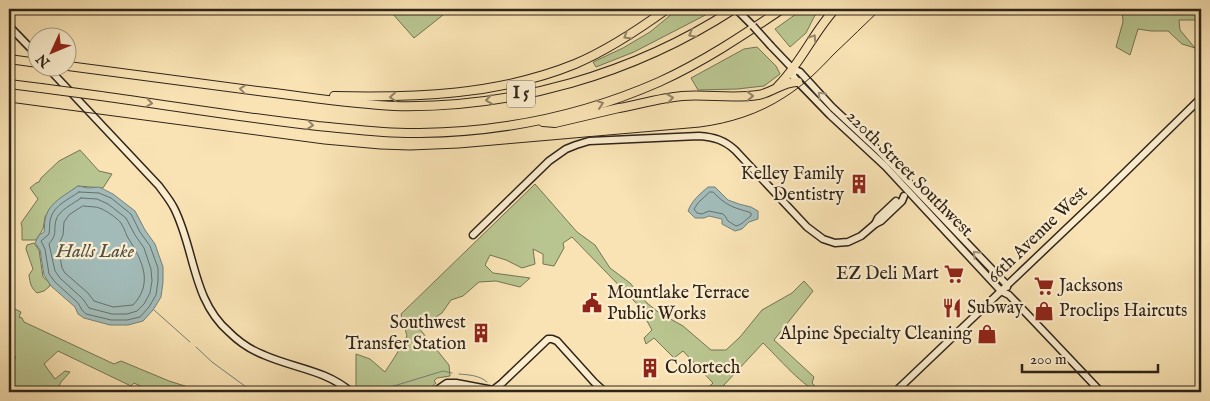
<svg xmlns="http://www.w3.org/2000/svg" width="1210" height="401" font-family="'IM FELL English',serif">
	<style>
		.green { fill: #b9c590; stroke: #747455 }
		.water { fill: #a2bbb8; stroke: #747f79 }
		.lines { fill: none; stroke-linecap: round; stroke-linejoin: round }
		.shore { stroke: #687069; stroke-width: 1 }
		.stream { stroke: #747f79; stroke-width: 1 }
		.secondary-casing { stroke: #2f241a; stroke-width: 9 }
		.highway-casing { stroke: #2f241a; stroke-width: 10 }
		.secondary { stroke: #fbedce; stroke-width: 6 }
		.highway { stroke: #f9e3b4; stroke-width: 8 }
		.tram { stroke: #2f241a; stroke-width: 1 }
		.secondary-bridge-casing { stroke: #2f241a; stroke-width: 9; stroke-linecap: butt }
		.highway-bridge-casing { stroke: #2f241a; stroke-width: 10; stroke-linecap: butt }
		.secondary-bridge { stroke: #fbedce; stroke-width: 6 }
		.highway-bridge { stroke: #f9e3b4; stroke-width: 8 }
		.oneway { stroke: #948467 }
		.oneway2 { stroke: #9f937d }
		.labels { text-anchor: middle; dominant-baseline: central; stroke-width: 4.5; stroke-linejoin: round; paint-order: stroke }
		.shield { fill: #fbedce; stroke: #6c6050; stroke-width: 1 }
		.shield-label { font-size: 16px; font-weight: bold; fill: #2f241a }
		.poi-label { font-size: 18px; fill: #2f241a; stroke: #fbedce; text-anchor: start }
		.street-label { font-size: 18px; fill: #2f241a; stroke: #fbedce }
		.water-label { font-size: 19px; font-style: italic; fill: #525149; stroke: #fbedce }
	</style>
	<rect width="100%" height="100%" fill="#f9e3b4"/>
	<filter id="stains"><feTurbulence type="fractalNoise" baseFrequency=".004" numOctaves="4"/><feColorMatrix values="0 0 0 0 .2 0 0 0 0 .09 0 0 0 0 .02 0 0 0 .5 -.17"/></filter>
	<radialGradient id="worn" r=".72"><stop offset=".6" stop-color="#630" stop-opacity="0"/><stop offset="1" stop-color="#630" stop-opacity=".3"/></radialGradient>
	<g class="green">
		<path d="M 396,9 L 446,9 L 448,11 L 414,38 L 392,13 Z"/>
		<path d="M 678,9 L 717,9 L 634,52 L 596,67 L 593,62 L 623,48 L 650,32 Z"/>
		<path d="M 803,9 L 820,9 L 814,17 L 806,33 L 790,47 L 775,29 Z"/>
		<path d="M 1122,9 L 1193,9 L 1201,13 L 1201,21 L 1200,20 L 1179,20 L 1180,30 L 1195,48 L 1182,44 L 1168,31 L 1151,31 L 1138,29 L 1130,55 L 1116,47 L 1123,22 Z"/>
		<path d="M 757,47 L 776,66 L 780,74 L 764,86 L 737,89 L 698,90 L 691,78 L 744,49 Z"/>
		<path d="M 80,150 L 99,171 L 112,174 L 103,188 L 78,186 L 58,200 L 50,208 L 45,217 L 43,229 L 36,240 L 22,240 L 22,227 L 21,223 L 38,199 L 30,188 L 36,183 L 39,182 L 41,178 L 59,161 Z"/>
		<path d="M 535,184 L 577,232 L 595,245 L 610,268 L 630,283 L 647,303 L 658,312 L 683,326 L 711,350 L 726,350 L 740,337 L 762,310 L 792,293 L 804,281 L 813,291 L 774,340 L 814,377 L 812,383 L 821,392 C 807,392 775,354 763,343 L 724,385 L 719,392 L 703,392 L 713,383 L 683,351 L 674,358 L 654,338 L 646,344 L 644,338 L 652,330 L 638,305 L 572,237 L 563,243 L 564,248 L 554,266 L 543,264 L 543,254 L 533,249 L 535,264 L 522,268 L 506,260 L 490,255 L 485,265 L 493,273 L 530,278 L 520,287 L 496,281 L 479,282 L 463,296 L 451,300 L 442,313 L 431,320 L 420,323 L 418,327 L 449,365 L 450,376 L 437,378 L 434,381 L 436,383 L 426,392 L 359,392 L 356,389 L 356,354 L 370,359 L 385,372 L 396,355 L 407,336 L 401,314 Z"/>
		<path d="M 34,243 L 39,250 L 43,277 L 49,282 L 50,286 L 44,291 L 37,293 C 31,288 30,283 29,275 L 33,269 L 26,249 L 27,245 Z"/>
		<path d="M 9,306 L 21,312 L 19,317 L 22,318 L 24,322 L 114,364 L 121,361 L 169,381 L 204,392 L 153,392 L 134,383 L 131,386 L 58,351 L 44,364 L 55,379 L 65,371 L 70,372 L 61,382 L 56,392 L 21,392 L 9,384 L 9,360 L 16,358 L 9,347 Z"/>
	</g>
	<g class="water">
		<path d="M 78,186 L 88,188 L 99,187 L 113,194 L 135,211 L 145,230 L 155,244 L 163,267 L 163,282 L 161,297 L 153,310 L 143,321 L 128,325 L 110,325 L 84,318 L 78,314 L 75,307 L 51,286 L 44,275 L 40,250 L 35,243 L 39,235 L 44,232 C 45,227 44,221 46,216 C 50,202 67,194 78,186 Z"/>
		<path d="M 708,187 L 715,187 L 728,200 L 739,204 L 751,207 L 758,211 L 758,219 L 749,222 L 742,229 L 735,231 L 722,224 L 722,219 L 709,216 L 704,218 L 695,218 L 688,211 C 692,200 700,194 708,187 Z"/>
	</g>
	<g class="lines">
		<g class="shore">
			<path d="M 79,192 L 99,193 L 111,198 L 131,214 L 140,232 L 150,246 L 158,268 L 158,281 L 156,295 L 149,307 L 140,317 L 127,320 L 111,320 L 86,314 L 82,310 L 78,303 L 55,282 L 49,274 L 45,249 L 41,241 L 49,234 C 50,228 49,222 51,217 C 55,205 69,199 79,192 Z"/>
			<path d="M 710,192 L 713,192 C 721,200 728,206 739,209 C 744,211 747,211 751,213 L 751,216 C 746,219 742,225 736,226 L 728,221 L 725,216 L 723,214 L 709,211 L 702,214 L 697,213 L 694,209 L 698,203 Z"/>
			<path d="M 81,198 L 97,199 L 108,204 L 126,218 L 135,235 L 144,248 L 151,269 L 152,281 L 150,293 L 144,304 L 137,311 L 127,314 L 112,314 L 89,308 L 83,299 L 60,278 L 55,271 L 49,244 C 58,233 53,232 56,220 C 59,210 73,204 81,198 Z"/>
			<path d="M 83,206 C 90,207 96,206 102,209 C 108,212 117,218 121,223 C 125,229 126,236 130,241 C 143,262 153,284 133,305 L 113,307 L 94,301 L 88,293 L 65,273 L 62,268 L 58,246 L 63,235 L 64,222 L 69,215 Z"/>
		</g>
		<g class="stream">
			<path d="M 154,310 L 190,342"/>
			<path d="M 196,347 L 212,362 L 253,392"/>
			<path d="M 459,374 C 469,375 479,375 487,382"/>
			<path d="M 374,392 L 443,371 L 452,373"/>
		</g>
		<defs>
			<g id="secondary">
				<path d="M 736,9 L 753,26"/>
				<path d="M 9,26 L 38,56"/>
				<path d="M 771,46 L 793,69 L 800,72 L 832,107 L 878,150 L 1007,285 L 1007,287"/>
				<path d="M 48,68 L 159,186 C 164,193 170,200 174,208 C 195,249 192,300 229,332 C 239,342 251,350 264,355 C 293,368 326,370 351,392"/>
				<path d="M 793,69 L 793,76 L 798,82 L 830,115 L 885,166 L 1001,291 L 1009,295 L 1101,392"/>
				<path d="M 875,224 L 878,218 L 896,201"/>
				<path d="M 473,235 L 549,161 L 566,149 L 576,145 L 589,141 L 699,136 C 714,137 724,140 735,150 L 807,227 L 823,239 L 835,243 L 848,242 L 861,236 L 875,224 L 881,221 L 902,201 L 904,196"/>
				<path d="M 434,392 L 447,383 L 456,383 L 493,390 L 502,383 L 548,339 L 552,339 L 557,341 L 594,382 L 605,392"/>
				<path d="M 895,392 L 1104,193 L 1201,98"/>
			</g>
			<g id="highway">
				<path d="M 9,59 L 38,63"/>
				<path d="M 68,66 C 134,75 200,83 266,92 C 308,97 351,104 394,106 C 513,109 634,74 734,9"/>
				<path d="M 9,84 L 41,88"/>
				<path d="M 778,86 C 801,63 813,33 835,9"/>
				<path d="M 101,96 C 174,106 246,118 318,126 C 352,129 386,134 420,133 C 502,132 584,115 659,82 C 703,62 742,36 782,9"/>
				<path d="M 334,96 C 415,98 499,95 575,64 C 608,50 638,30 667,9"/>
				<path d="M 543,122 L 555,123 C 576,118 597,113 619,108 C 640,104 661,98 682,96 C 707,94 733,99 758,95 C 772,93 784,81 798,82"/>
			</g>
		</defs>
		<use href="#secondary" class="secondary-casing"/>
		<use href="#highway" class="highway-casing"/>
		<use href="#secondary" class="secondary"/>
		<use href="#highway" class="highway"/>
		<path class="tram" d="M 9,102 L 324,144 L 380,149 L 410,150 L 459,148 L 700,127 C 730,123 759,114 785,97 C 804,85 819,70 834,54 C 850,39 865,24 881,9"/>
		<defs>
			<path id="secondary-bridge" d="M 753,26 L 771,46"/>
			<path id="highway-bridge" d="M 41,88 L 101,96"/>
		</defs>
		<use href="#secondary-bridge" class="secondary-bridge-casing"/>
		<use href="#highway-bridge" class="highway-bridge-casing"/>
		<use href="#secondary-bridge" class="secondary-bridge"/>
		<use href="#highway-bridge" class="highway-bridge"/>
	</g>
	<defs><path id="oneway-chevron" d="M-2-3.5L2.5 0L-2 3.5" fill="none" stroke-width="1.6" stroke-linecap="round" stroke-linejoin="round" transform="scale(1.25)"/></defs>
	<g class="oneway">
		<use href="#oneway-chevron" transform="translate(692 34) rotate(152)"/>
		<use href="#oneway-chevron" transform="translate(627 36) rotate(149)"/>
		<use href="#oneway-chevron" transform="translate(813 38) rotate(-57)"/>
		<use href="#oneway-chevron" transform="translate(243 89) rotate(-173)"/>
		<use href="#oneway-chevron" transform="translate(750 96) rotate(-2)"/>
		<use href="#oneway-chevron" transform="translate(393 97) rotate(177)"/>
		<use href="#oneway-chevron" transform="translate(670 98) rotate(-8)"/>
		<use href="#oneway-chevron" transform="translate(489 100) rotate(172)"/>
		<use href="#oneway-chevron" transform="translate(149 103) rotate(8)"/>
		<use href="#oneway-chevron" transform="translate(600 104) rotate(-18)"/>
		<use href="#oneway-chevron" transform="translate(310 125) rotate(6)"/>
	</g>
	<g class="oneway2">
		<use href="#oneway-chevron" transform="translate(821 95) rotate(-134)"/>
		<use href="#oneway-chevron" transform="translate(976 254) rotate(-134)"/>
	</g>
	<defs>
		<symbol id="building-bare" viewBox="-9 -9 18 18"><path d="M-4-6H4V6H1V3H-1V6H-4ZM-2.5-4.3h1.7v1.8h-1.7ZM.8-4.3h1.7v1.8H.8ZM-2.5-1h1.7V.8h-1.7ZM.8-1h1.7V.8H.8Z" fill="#8f2418" stroke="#fbedce" stroke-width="2.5" paint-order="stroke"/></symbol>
		<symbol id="supermarket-bare" viewBox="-9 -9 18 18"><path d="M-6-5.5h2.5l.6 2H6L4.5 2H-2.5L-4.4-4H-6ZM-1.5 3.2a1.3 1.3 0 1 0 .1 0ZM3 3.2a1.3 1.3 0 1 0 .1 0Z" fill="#8f2418" stroke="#fbedce" stroke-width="2.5" paint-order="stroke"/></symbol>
		<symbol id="civic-bare" viewBox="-9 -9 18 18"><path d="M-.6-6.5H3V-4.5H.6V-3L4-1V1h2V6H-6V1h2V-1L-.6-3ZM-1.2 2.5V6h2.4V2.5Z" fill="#8f2418" stroke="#fbedce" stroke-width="2.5" paint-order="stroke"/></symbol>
		<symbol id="restaurant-bare" viewBox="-9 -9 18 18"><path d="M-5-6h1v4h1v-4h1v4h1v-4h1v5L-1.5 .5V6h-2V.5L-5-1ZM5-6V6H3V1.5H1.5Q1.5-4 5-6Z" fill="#8f2418" stroke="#fbedce" stroke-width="2.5" paint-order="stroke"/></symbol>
		<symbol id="shop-bare" viewBox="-9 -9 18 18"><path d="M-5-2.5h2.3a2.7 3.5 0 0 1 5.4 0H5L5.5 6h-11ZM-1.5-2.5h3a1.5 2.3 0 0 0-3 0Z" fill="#8f2418" stroke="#fbedce" stroke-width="2.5" paint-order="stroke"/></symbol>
	</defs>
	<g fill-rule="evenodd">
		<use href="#building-bare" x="845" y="170" width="28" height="28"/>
		<use href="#supermarket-bare" x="940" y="260" width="28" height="28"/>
		<use href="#supermarket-bare" x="1030" y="272" width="28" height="28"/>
		<use href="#civic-bare" x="578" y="289" width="28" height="28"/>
		<use href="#restaurant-bare" x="938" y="294" width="28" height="28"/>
		<use href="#shop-bare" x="1030" y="297" width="28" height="28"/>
		<use href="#building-bare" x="467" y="319" width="28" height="28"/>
		<use href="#shop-bare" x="973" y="320" width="28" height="28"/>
		<use href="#building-bare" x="636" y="354" width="28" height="28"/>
	</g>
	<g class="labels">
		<rect class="shield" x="507" y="80.5" width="28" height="27" rx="4"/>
		<g class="shield-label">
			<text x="521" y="94">I 5</text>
		</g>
		<g class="poi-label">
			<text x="844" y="174" text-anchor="end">Kelley Family<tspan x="844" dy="21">Dentistry</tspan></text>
			<text x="939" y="274" text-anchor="end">EZ Deli Mart</text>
			<text x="1059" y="286">Jacksons</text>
			<text x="607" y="293">Mountlake Terrace<tspan x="607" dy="21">Public Works</tspan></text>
			<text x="967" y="308">Subway</text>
			<text x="1059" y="311">Proclips Haircuts</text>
			<text x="466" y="323" text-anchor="end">Southwest<tspan x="466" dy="21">Transfer Station</tspan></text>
			<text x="972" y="334" text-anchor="end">Alpine Specialty Cleaning</text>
			<text x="665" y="368">Colortech</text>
		</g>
		<g class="street-label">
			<text transform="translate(909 174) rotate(45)">220th Street Southwest</text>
			<text transform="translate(1038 235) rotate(-44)">66th Avenue West</text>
		</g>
		<g class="water-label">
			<text x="95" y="252">Halls Lake</text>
		</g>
	</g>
	<rect width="1210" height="401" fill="none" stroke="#f9e3b4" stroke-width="30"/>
	<rect x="10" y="10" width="1190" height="381" fill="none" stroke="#2f241a" stroke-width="2.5"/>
	<rect x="15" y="15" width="1180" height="371" fill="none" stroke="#2f241a"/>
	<g transform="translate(52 52) rotate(226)"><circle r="24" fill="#fbedce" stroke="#a99d86"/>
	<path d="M0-4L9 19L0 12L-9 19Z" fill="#8f2418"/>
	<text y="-8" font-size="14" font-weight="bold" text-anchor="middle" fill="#2f241a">N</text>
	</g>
	<path d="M1022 364v8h136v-8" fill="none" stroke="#2f241a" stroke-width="2.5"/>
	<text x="1030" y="364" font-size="15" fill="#2f241a" stroke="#fbedce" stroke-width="4" paint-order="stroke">200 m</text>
	<rect width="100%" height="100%" filter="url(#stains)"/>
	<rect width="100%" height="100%" fill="url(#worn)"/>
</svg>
